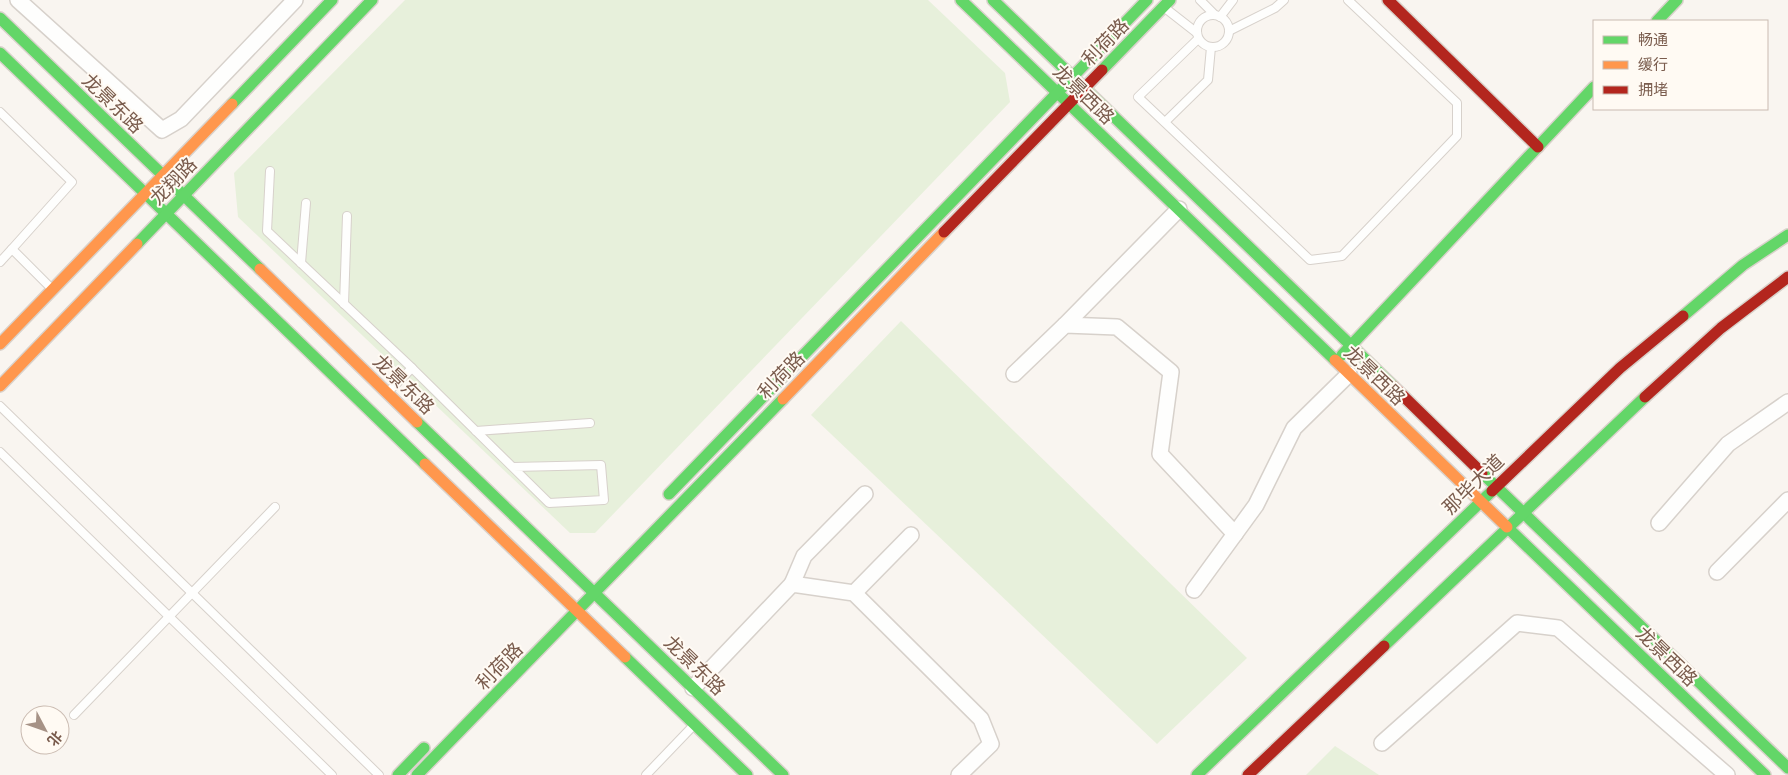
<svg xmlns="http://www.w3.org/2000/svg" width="1788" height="775" font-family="Mulish,'Noto Sans SC',sans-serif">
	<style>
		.green { fill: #e7f0db }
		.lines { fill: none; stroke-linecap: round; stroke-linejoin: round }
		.lane-casing { stroke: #d7d1cb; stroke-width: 10 }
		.street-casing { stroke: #d7d1cb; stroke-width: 18 }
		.fast-casing { stroke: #d9d2cb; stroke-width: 14 }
		.slow-casing { stroke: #d9d2cb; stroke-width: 14 }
		.jam-casing { stroke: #d9d2cb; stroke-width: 14 }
		.lane { stroke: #fefefd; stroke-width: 8 }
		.street { stroke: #fefefd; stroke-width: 15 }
		.fast { stroke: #63d668; stroke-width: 11 }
		.slow { stroke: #ff974d; stroke-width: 11 }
		.jam { stroke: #b3261e; stroke-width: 11 }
		.labels { text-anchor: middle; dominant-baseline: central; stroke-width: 4; stroke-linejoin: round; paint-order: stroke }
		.street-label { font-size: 19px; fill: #7a5c4d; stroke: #fffaf3 }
	</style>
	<rect width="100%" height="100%" fill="#f9f5f0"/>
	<g class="green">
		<path d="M 405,0 L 928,0 L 1005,73 L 1010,102 L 595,533 L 570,533 L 238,217 L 234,173 Z"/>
		<path d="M 901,321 L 1247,658 L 1157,744 L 811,415 Z"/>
		<path d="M 1335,746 L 1379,775 L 1306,775 Z"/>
	</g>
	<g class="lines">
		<defs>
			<g id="lane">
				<path d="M 1200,0 L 1215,15"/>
				<path d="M 1165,8 L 1197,33"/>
				<circle cx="1213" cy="31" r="16"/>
				<path d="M 1220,17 L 1233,0"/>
				<path d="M 1229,31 L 1275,8 L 1284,0"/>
				<path d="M 1198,39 L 1138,97 L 1310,260 L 1342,256 L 1457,136 L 1457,103 L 1348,0"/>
				<path d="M 0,112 L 72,182 L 12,249 L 51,288"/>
				<path d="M 1165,122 L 1208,80 L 1211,47"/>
				<path d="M 270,171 L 267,231 L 412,368"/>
				<path d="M 0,262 L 12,249"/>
				<path d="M 301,263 L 306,203"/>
				<path d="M 344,304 L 347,216"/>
				<path d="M 389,391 L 412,368 C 458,413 503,458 549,503 L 604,500 L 601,465 L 513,467"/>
				<path d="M 0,406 L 379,775"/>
				<path d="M 476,431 L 590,423"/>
				<path d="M 0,452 L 332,775"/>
				<path d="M 74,715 L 275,507"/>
				<path d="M 646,775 L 693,726"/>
			</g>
			<g id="street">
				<path d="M 18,0 L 162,130 L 181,119 L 295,0"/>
				<path d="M 1065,325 L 1179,209"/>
				<path d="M 1014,374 L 1065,325 L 1117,327 L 1171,372 L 1160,454 L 1235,534"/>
				<path d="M 1659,523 L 1728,444 L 1788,402"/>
				<path d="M 1717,572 L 1788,500"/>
				<path d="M 792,584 L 804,556 L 865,494"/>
				<path d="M 1194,590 L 1256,505 L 1294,428 L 1349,374"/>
				<path d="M 854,593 L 911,535"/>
				<path d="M 693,688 L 792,584 L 854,593 L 981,719 L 991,744 L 959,775"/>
				<path d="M 1382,743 L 1517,623 L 1558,628 L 1727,775"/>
			</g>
			<g id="fast">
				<path d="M 961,0 L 1335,360"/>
				<path d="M 993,0 L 1393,386"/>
				<path d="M 0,18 L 260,269"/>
				<path d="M 1657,21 L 1677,0"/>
				<path d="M 0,53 L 425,464"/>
				<path d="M 1102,70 L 1170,0"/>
				<path d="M 232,104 L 332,0"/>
				<path d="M 137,244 L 372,0"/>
				<path d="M 1683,316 L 1743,265 L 1788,235"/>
				<path d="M 1342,355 L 1594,87"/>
				<path d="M 417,422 L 783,775"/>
				<path d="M 1482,473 L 1788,768"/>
				<path d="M 669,494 L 1147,0"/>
				<path d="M 1507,527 L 1765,775"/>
				<path d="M 1384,646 L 1645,397"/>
				<path d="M 625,657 L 747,775"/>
				<path d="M 398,775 L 424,748"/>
				<path d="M 417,775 L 783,399"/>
				<path d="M 1197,775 L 1492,491"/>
			</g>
			<g id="slow">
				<path d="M 260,269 L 417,422"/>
				<path d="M 0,344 L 232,104"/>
				<path d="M 1335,360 L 1507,527"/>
				<path d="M 0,386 L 137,244"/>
				<path d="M 783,399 L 944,232"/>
				<path d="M 425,464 L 625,657"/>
			</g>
			<g id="jam">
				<path d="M 1388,0 L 1538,147"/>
				<path d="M 944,232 L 1102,70"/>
				<path d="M 1393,386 L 1482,473"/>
				<path d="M 1645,397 L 1721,328 L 1788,277"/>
				<path d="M 1492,491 L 1620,368 L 1683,316"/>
				<path d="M 1248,775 L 1384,646"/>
			</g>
		</defs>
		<use href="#lane" class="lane-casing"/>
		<use href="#street" class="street-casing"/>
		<use href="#fast" class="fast-casing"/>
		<use href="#slow" class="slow-casing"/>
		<use href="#jam" class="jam-casing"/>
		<use href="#lane" class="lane"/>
		<use href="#street" class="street"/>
		<use href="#fast" class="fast"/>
		<use href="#slow" class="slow"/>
		<use href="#jam" class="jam"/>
	</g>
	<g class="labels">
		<g class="street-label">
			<text transform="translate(1105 42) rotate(-46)">利荷路</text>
			<text transform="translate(1084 94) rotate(44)">龙景西路</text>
			<text transform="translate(113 103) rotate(44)">龙景东路</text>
			<text transform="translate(173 181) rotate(-46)">龙翔路</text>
			<text transform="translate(781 375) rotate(-46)">利荷路</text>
			<text transform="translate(1375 375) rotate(44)">龙景西路</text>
			<text transform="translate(404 384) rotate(44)">龙景东路</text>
			<text transform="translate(1473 484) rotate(-44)">那毕大道</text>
			<text transform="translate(1667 656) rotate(44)">龙景西路</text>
			<text transform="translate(695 665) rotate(44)">龙景东路</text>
			<text transform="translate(499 666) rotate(-46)">利荷路</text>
		</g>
	</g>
	<rect x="1593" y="20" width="175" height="90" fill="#fffaf3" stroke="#cabbb1"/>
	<rect x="1603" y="36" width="25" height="8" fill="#63d668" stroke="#cabbb1"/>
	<text x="1638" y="45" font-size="15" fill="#7a5c4d">畅通</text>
	<rect x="1603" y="61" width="25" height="8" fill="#ff974d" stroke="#cabbb1"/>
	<text x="1638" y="70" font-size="15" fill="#7a5c4d">缓行</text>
	<rect x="1603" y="86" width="25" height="8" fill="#b3261e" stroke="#cabbb1"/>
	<text x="1638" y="95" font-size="15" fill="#7a5c4d">拥堵</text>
	<g transform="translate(45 730) rotate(131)"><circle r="24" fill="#fffaf3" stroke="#cabbb1"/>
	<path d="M0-4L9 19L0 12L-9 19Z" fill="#a69286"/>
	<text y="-8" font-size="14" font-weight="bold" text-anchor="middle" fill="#7a5c4d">北</text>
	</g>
</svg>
